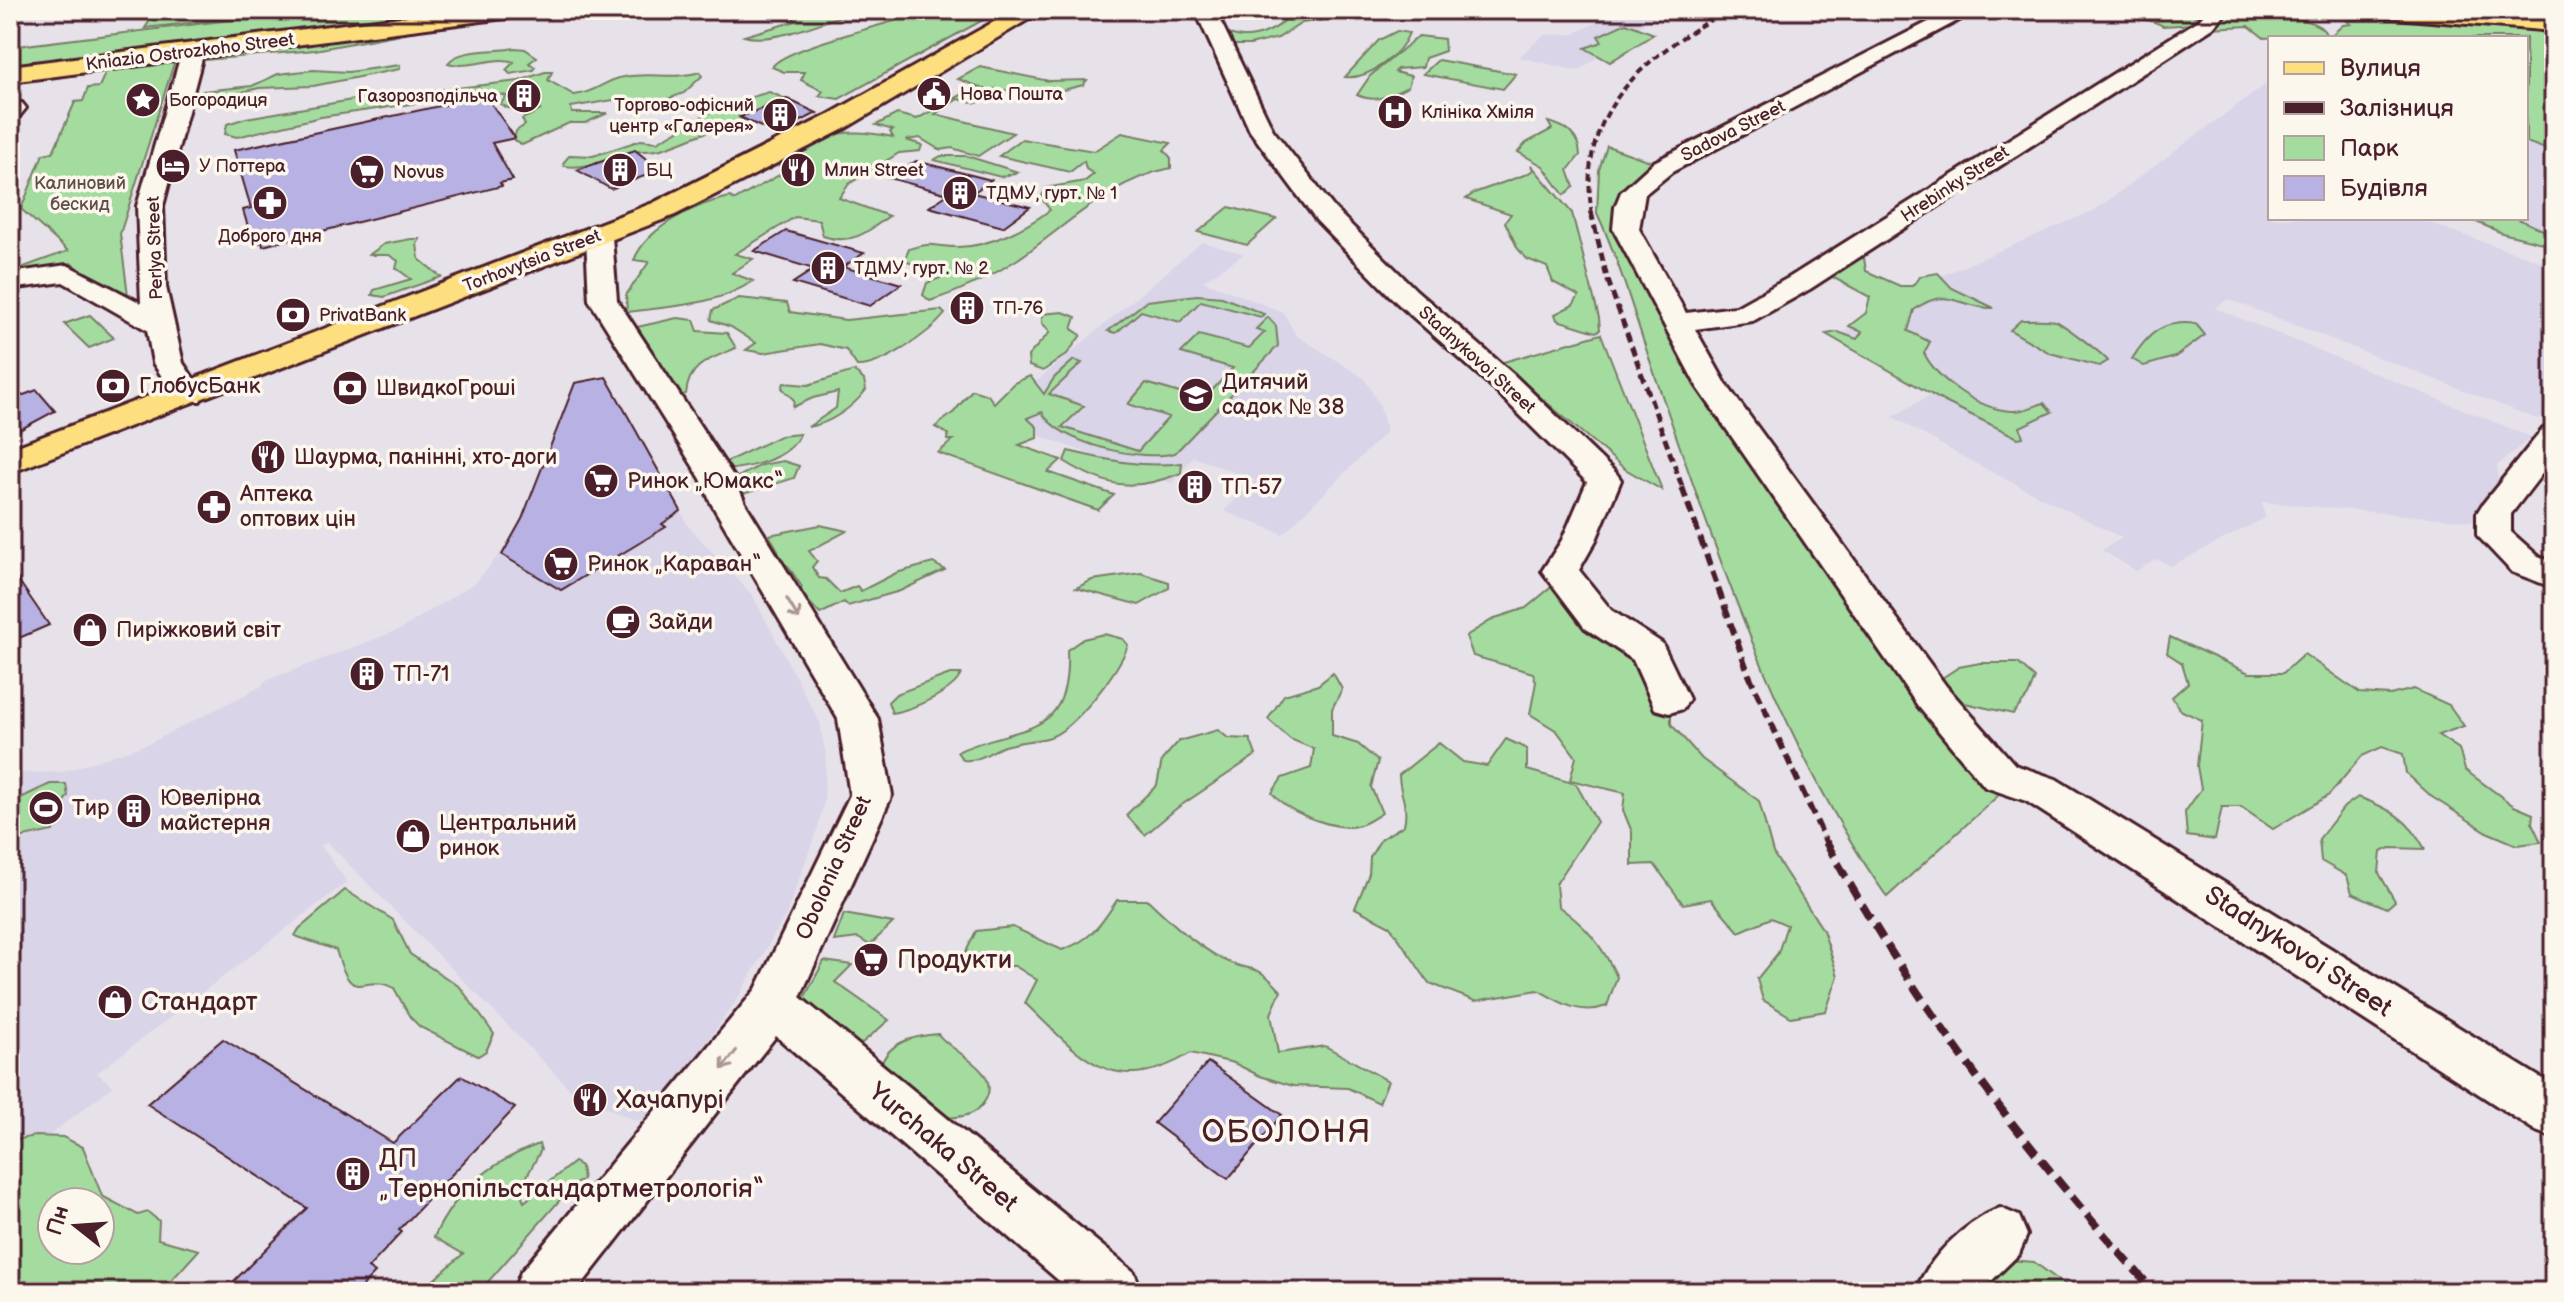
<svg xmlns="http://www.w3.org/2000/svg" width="2564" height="1302" font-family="'Balsamiq Sans',sans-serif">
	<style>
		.built { fill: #d9d4e7 }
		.green { fill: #a4dca0; stroke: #777e66; stroke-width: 2; fill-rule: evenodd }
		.building { fill: #b7b2e3; stroke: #4a1f2b; stroke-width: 2 }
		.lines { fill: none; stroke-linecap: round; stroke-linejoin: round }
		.minor-casing { stroke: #4a1f2b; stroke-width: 6 }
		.major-casing { stroke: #4a1f2b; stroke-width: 6 }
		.minor { fill: #fbf7ec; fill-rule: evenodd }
		.major { fill: #fddf80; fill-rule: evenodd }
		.rail-far3 { stroke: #4a1f2b; stroke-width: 4; stroke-dasharray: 7 4; stroke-linecap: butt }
		.rail-far2 { stroke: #4a1f2b; stroke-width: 5; stroke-dasharray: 9 5; stroke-linecap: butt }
		.rail-far1 { stroke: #4a1f2b; stroke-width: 6; stroke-dasharray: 12 6; stroke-linecap: butt }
		.rail { stroke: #4a1f2b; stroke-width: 8; stroke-dasharray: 16 8; stroke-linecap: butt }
		.oneway { stroke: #ab9695 }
		.labels { text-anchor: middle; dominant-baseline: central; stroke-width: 7; stroke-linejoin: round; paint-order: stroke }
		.far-street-label { font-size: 18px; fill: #4a1f2b; stroke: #fbf7ec }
		.far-poi-label { font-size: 18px; fill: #4a1f2b; stroke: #fbf7ec; text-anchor: start }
		.far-park-label { font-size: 18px; fill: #604e48; stroke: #fbf7ec }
		.poi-label { font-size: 22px; fill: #4a1f2b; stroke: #fbf7ec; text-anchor: start }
		.street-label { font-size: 22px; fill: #4a1f2b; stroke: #fbf7ec }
		.near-street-label { font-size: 26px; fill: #4a1f2b; stroke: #fbf7ec }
		.near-poi-label { font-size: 26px; fill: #4a1f2b; stroke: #fbf7ec; text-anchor: start }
		.near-quarter-label { font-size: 32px; letter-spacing: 2px; fill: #4a1f2b; stroke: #fbf7ec }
	</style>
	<rect width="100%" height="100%" fill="#e7e2e9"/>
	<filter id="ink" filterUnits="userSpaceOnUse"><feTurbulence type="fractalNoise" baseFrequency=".0125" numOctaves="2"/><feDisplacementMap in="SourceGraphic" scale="16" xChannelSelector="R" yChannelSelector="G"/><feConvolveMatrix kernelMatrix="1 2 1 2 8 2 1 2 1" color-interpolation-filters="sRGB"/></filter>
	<g filter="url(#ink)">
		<g class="built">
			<path d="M 1620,10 L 1663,10 L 1578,71 L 1519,57 L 1544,35 L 1574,34 Z"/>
			<path d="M 2270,81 L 2270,218 L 2414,218 L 2554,266 L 2554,412 L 2537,419 L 2228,299 L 2215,308 L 2531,437 L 2497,466 L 2498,483 L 2472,521 L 2262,502 L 2265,518 L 2171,566 L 2157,559 L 2136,571 L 2102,550 L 2122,538 L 1972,462 L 1893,417 L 1938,390 L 1834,338 L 1934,279 L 2095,210 Z"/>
			<path d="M 2526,141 L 2554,148 L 2554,241 L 2486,218 L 2526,218 Z"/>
			<path d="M 1202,242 L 1244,254 L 1203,281 L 1283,312 L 1296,335 L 1364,378 L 1379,404 L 1387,431 L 1283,534 L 1224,511 L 1255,480 L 1193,457 L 1172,483 L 992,419 Z"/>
			<path d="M 681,511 L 688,526 L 753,596 L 820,723 L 826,757 L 824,802 L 817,830 L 786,915 L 736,1001 L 655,1115 L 637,1121 L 574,1093 L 327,842 L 321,846 L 347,882 L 97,1073 L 113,1086 L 10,1166 L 10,773 L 63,772 L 150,743 L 262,686 L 265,681 L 401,629 L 476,582 L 515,536 L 575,535 L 616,557 L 665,528 L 662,524 Z"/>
		</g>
		<g class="green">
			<path d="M 229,10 L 225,19 L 145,28 L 151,19 Z"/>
			<path d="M 312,10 L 411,10 L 413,14 L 397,19 L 10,65 L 10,47 Z"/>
			<path d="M 809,10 L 814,14 L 825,10 L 858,10 C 829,19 773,45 744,36 L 796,21 L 789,13 Z"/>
			<path d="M 930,10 L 971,10 L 983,20 L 839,99 L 819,96 L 823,91 L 801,80 L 805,72 L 784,72 L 772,67 C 784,47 902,21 930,10 Z"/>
			<path d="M 1322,10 L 1333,10 L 1322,20 L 1302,23 L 1278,38 L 1250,45 L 1225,45 L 1231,40 L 1224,35 C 1233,33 1234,37 1243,37 C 1256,38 1276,30 1285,20 L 1301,20 Z"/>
			<path d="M 2119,10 L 2190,10 L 2200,14 L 2191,20 L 2194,24 L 2163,26 C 2150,17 2132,22 2119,10 Z"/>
			<path d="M 2243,10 L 2302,10 L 2554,31 L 2554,152 L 2526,142 L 2526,38 L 2328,38 L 2343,25 L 2351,24 L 2347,21 L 2381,21 Z"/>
			<path d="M 2208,15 C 2232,15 2317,11 2326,34 L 2264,38 L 2249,26 L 2210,28 Z"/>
			<path d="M 1626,23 L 1654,34 L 1610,62 L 1585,48 L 1602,42 L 1598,36 Z"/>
			<path d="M 1397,31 L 1409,33 C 1401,55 1368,80 1345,77 L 1379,40 Z"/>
			<path d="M 400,34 L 315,50 L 205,60 L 218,54 L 312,45 L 314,41 Z"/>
			<path d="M 1419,36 L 1444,39 L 1445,51 L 1425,58 L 1423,67 L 1397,69 L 1395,72 L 1411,76 L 1408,87 C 1390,95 1377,104 1357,95 L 1370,76 Z"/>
			<path d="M 515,48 L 525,49 L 537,57 L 529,63 L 535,67 L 534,70 L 510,74 L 506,70 L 514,62 C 493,55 470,70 448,63 C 459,48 497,52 515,48 Z"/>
			<path d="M 175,60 L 120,234 L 128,295 L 111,299 L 71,263 L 10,277 L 10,272 L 68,251 L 21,209 L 43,154 L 53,152 L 75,102 L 83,101 L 88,88 L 99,87 L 107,69 Z"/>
			<path d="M 1438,60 L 1516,74 L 1503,89 L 1423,74 Z"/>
			<path d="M 400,65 L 400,69 L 313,86 L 259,88 L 212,99 L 188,99 L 203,91 L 252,86 L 278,74 L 313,70 L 348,72 Z"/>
			<path d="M 980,67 L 1049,81 L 1087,80 L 1083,85 L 1047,94 L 992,89 L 996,91 L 977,103 L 958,99 L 935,114 L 1013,133 L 978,156 L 952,148 L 940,150 L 920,138 L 906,140 L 922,145 L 920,151 L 899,153 L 849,184 L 839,198 L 889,216 C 868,232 851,246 823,236 L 819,220 L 795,217 L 735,254 L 753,259 L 732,273 L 753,281 C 716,306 670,306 627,312 L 626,295 L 649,262 L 634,260 C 648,226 696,204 730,197 L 735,200 L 795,166 L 793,155 C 829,131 850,128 893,137 L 890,132 L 893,130 L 876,125 L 897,114 L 917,119 L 974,88 L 988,90 L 958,79 Z"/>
			<path d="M 545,72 L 552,72 L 548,80 L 574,95 C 598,92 604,80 624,77 C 650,72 675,80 700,72 L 702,76 L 684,93 L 652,105 L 632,106 L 613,100 L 571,107 L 572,113 L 608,113 L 585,123 L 569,123 L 522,145 L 514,140 L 516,131 L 525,125 L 522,119 L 541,110 L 508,108 L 500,104 L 507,96 L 478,89 L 438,100 L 321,117 L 237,137 L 225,134 L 227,124 L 246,118 L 358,99 L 519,81 Z"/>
			<path d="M 769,92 L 786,99 L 739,117 L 751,128 C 721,120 690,141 661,149 C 651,152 640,150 630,152 C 609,158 587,170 564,166 L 563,163 L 570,155 L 593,156 L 641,140 L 657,142 L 721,106 Z"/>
			<path d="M 1548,122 C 1566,126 1579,136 1580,155 L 1568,170 L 1574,187 L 1564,195 L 1543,166 L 1518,152 L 1526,143 L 1552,129 Z"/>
			<path d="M 1122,133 L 1171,143 L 1164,150 L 1171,158 L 1171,168 C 1110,180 1068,225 1018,259 C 991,277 961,291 930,301 L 923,295 L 927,283 L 943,277 L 941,272 L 904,261 L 909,249 C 934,241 934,247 958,247 C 989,247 1026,228 1050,210 L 1041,198 L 1046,188 L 1085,181 L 1094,174 L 1086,169 L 1084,161 L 1070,172 L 999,156 L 1022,139 L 1094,151 Z"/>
			<path d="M 1607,146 L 1656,163 C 1634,177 1624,186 1618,211 L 1916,692 L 2000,794 L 1887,897 C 1779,743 1720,561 1658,384 C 1638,328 1622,267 1597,213 L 1599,170 Z"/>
			<path d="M 941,156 L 967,156 L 1018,172 L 1001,177 L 934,160 Z"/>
			<path d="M 1531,165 L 1572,213 L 1599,318 L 1600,330 L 1596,332 L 1557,320 L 1555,314 L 1573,305 L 1579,296 L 1553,282 L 1547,267 L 1527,259 L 1518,249 L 1505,222 L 1511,214 L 1466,199 L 1474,193 L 1527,174 L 1533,170 Z"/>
			<path d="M 1229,207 L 1276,219 L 1247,245 L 1198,232 Z"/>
			<path d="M 2467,218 L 2516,218 L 2554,235 L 2554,246 L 2502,233 Z"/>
			<path d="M 411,239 L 420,239 L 417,244 L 419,259 L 441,277 L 384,297 L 372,295 L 374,290 L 411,279 L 396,268 L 398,261 L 389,255 L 369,255 L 384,244 Z"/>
			<path d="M 1864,258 L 1866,271 L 1900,286 L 1912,286 L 1921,276 L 1938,273 L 1952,288 L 1994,308 C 1960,309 1948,284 1914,310 L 1908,331 L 1930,342 L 1924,353 C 1937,380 1980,410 2012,411 C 2022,412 2034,406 2044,403 L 2052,412 L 2020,427 L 2023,437 L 2018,438 L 1945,402 L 1826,334 L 1838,332 L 1857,339 L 1862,332 L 1849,326 L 1866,313 L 1870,297 L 1834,278 C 1840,264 1849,260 1864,258 Z"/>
			<path d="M 1197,295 L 1222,297 L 1264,314 L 1261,317 L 1201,301 L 1180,322 L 1141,311 L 1116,333 L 1108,331 L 1147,301 Z"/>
			<path d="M 739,298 L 787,303 L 790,312 L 846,320 L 941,310 L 945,314 C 929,334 881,367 857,366 L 846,350 L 820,344 L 763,353 L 746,350 L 756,343 L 731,327 L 711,320 L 713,310 Z"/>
			<path d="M 1063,312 L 1076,317 L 1072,329 L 1081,335 L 1067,354 L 1043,371 L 1029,366 L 1028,356 L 1050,332 L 1042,323 L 1042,314 Z"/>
			<path d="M 90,315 L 114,338 L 89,348 L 64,324 Z"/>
			<path d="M 1268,317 L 1276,326 L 1278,346 L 1175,453 C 1143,462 1058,444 1042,412 L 1027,418 L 1037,427 L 1037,438 L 1019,445 L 1061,460 L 1048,472 L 1114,495 L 1098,510 L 938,453 L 953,440 L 947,440 L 948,434 L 935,427 L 954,412 L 972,390 L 988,395 L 994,403 L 1014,383 L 1030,376 L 1044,394 L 1054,378 L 1074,360 L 1082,363 L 1049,394 L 1084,406 L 1062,427 L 1138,451 L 1169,417 L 1128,404 L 1146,383 L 1203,400 L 1233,368 L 1181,353 L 1199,335 L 1249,348 L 1265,332 L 1256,329 Z"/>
			<path d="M 677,318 L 694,320 L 698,331 L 727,333 L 736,348 C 711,359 689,363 686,394 L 667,399 L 633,328 Z"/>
			<path d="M 2021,320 C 2031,320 2045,319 2055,321 C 2062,323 2103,354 2108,361 L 2099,366 L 2050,353 L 2010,330 Z"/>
			<path d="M 2196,324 L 2205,335 L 2175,357 L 2144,366 L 2132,359 C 2148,333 2164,319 2196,324 Z"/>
			<path d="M 1601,334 L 1662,490 L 1625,469 L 1500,363 Z"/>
			<path d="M 854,371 L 864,380 L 866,390 C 853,407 830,424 808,427 L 836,408 L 838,392 L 813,398 L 793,407 L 794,400 L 782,388 L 784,383 L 808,385 Z"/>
			<path d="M 800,434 C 789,460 746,469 721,470 L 726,462 L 780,436 Z"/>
			<path d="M 1068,451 C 1107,460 1142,468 1182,463 L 1181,473 C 1134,492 1107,488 1064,461 Z"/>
			<path d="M 783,461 L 799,466 L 794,478 L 743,494 L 729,491 L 734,479 L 761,465 Z"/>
			<path d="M 820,525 L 847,531 L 809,551 L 817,561 L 812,567 L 819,578 L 826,579 L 840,593 L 857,586 L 861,591 L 896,573 L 933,563 L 945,570 L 900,591 L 848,606 L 844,602 L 820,614 L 800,592 L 802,587 L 788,566 L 777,559 L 778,550 L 769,535 Z"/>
			<path d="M 1141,573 L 1169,582 L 1169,588 L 1139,605 L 1076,588 L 1092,580 Z"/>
			<path d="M 1556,583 L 1671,696 L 1671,724 L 1702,759 L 1759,801 L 1773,853 L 1823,930 L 1838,976 L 1826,1011 L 1791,1017 L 1763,1000 L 1757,979 L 1778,953 L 1787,925 L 1771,918 L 1739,932 L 1711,899 L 1683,904 L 1654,864 L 1632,865 L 1632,832 L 1623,810 L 1625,793 L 1570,780 L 1576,757 L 1557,731 L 1530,714 L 1536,682 L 1533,673 L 1473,656 L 1466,636 L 1495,618 L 1526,608 Z"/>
			<path d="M 1104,634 L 1123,639 L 1128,645 C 1120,670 1073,732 1047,738 C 1033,741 1018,742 1004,746 C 989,752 979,762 963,760 L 957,752 C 1020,722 1071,743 1067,650 L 1083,639 Z"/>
			<path d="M 2170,637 L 2249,673 L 2283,673 L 2304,654 L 2360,693 L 2390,695 L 2414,689 L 2449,705 L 2464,726 L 2438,735 L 2459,749 L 2465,770 L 2514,806 L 2533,814 L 2532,823 L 2541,842 L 2517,845 L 2489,833 L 2432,797 L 2406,773 L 2403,754 L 2382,747 L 2362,756 L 2329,795 L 2273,829 L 2241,807 L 2222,807 L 2215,840 L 2187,836 L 2185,812 L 2201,789 L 2197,766 L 2202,720 L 2180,710 L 2172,697 L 2188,683 L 2182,663 L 2167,653 Z"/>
			<path d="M 1980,663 L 2018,663 L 2035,678 L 2028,696 L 2013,714 L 1956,701 L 1942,678 L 1959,667 Z"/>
			<path d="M 1333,673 L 1342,689 L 1332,709 L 1332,736 L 1358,744 L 1378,761 L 1371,787 L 1382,813 C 1371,820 1360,828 1347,827 C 1322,825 1286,811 1272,793 L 1282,778 L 1311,768 L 1314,749 L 1290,739 L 1268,719 L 1284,695 L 1318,685 Z"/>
			<path d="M 950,674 L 961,674 C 954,692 911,710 892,713 L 888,702 L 896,694 Z"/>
			<path d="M 1218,730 L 1228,738 L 1250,739 L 1256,755 L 1177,808 L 1145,835 L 1126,815 L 1157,785 L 1162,760 L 1179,741 Z"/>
			<path d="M 1506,739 L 1527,749 L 1527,770 L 1576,784 L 1597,822 L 1556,884 L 1558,906 C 1587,927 1602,945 1617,977 L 1607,1006 C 1580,1016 1561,1003 1538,990 L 1475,1001 L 1429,983 L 1390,926 L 1355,908 L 1369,874 L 1370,857 L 1381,839 L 1404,825 C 1409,805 1399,794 1399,775 L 1439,743 L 1463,762 L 1487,766 Z"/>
			<path d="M 50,784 L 66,784 L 68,796 L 58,810 L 53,831 L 14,839 L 10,834 L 10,803 Z"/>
			<path d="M 2358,797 C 2389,808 2409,819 2425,849 L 2391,848 L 2381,852 L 2379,873 L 2395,901 L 2387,908 L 2352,893 L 2347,876 L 2321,861 L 2319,839 L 2344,807 Z"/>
			<path d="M 345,890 L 393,920 L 410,954 L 460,987 L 494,1034 L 486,1051 L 478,1056 L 420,1027 L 410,1017 L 394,988 C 361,971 354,1010 336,950 L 295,936 L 299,929 Z"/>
			<path d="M 1117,900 L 1148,900 C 1171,922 1194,944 1222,959 C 1252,975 1252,958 1281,991 L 1271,1014 L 1278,1053 L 1325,1046 L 1388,1081 L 1379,1103 L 1348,1088 L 1293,1086 L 1260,1076 L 1234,1063 L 1191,1053 C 1113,1100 1081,1057 1025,1003 L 1037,980 L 1015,966 L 985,966 L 964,956 L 976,931 L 1013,927 L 1062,950 C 1091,940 1101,925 1117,900 Z"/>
			<path d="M 844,914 L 893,923 L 870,945 L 858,938 L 834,941 Z"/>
			<path d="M 824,961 L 852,965 L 835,982 L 889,1020 L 847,1056 L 797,1011 Z"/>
			<path d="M 938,1034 C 951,1053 1001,1069 986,1099 C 982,1106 976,1113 967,1115 C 957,1118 947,1117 936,1120 L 880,1071 C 884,1043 912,1036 938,1034 Z"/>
			<path d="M 35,1136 L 63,1137 L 83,1147 L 102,1196 L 138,1215 L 148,1212 L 159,1221 L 158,1239 L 199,1250 L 161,1292 L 10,1292 L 10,1141 ZM 100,1202 L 100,1250 L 52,1250 L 52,1202 Z"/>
			<path d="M 539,1144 L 541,1150 L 520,1189 L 524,1202 L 574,1162 L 581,1166 L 583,1180 L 573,1185 L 479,1292 L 420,1292 L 463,1254 L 434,1237 C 456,1190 491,1162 539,1144 Z"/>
			<path d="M 1994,1259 L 2034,1262 L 2074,1292 L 1968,1292 Z"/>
		</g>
		<g class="building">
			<path d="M 486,96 L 515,138 L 492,143 L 513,180 L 500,183 L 502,186 L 263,246 L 262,242 L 253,244 L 243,210 L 251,208 L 234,150 Z"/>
			<path d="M 787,99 L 817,113 L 776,134 L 740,117 Z"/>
			<path d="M 635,150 L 660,170 L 611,189 L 577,170 Z"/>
			<path d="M 916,161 L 991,180 L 973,193 L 1030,207 L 1003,227 L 929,207 L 948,194 L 889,178 Z"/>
			<path d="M 786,231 L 864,253 L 843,267 L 901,284 L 870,306 L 793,283 L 814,269 L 754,251 Z"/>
			<path d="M 606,377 L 681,511 L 662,524 L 666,527 L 561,590 L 502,555 L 522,519 L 575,383 Z"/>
			<path d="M 37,390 L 55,411 L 10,435 L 10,400 Z"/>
			<path d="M 10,568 L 49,625 L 10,642 Z"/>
			<path d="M 223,1039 L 393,1143 L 461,1076 L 515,1108 L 399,1230 L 402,1232 L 368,1268 L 375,1273 L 357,1292 L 223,1292 L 307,1208 L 147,1104 Z"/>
			<path d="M 1208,1062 L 1282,1115 L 1228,1179 L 1154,1123 Z"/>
		</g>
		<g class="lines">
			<defs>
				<g id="minor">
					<path d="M 1195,10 L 1215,10 L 1273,130 L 1334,208 L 1416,290 L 1513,374 L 1616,473 L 1621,480 L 1596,540 L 1579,570 L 1611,610 L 1662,643 L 1689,699 L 1683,709 L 1669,713 L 1655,709 L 1633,660 L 1585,628 L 1542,571 L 1562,540 L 1587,482 L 1491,386 L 1396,302 L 1316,220 L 1250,131 Z"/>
					<path d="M 1952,10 L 1978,10 L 1672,172 L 1645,194 L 1639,229 L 1686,313 L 1736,307 L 1790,277 L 2199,20 L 2207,10 L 2228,10 L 2213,28 L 1810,289 L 1753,321 L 1695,329 L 1726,384 L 1946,686 L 2015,765 L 2056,779 L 2554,1086 L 2554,1138 L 2536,1131 L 2026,801 L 1985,787 L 1918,706 L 1696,385 L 1613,229 L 1615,207 L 1621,192 L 1654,162 Z"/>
					<path d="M 193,45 L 204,51 L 163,206 L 166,287 L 183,363 L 204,394 L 200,401 L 178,401 L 153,363 L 147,330 L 63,282 L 10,289 L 10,273 L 67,265 L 141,303 L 137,206 L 182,51 Z"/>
					<path d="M 10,102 L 22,103 L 26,108 L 18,118 L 10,120 Z"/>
					<path d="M 599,229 L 608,231 L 612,237 L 617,300 L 735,479 L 745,503 L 878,719 L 892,795 L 800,997 L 1134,1272 L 1142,1292 L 1072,1292 L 776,1036 L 576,1292 L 513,1292 L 521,1272 L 756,989 L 850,795 L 838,719 L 711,503 L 701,479 L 589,300 L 586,237 L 590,231 Z"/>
					<path d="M 2554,426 L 2554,458 L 2511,514 L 2511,532 L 2538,556 L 2554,562 L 2554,588 L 2512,572 L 2477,535 L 2477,513 L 2482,505 L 2543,429 Z"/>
					<path d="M 2000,1208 L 2019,1216 L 2027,1235 L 2019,1254 L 1980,1292 L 1915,1292 C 1930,1256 1964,1223 2000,1208 Z"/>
				</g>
				<g id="major">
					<path d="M 456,10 L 524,10 L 512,17 L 10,82 L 10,66 Z"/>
					<path d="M 1015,10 L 1044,10 L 846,128 L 675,215 L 10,473 L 10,449 L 653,203 L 826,116 Z"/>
					<path d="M 2370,10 L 2470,10 L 2554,17 L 2554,31 L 2382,17 Z"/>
				</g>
			</defs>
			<use href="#minor" class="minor-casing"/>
			<use href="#major" class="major-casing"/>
			<use href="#minor" class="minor"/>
			<use href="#major" class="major"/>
			<path class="rail-far3" d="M 1592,214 C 1575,111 1646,55 1728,10"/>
			<path class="rail-far2" d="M 1591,212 L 1607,278 L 1683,489"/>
			<path class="rail-far1" d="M 1682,487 L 1749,675 L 1827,844"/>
			<path class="rail" d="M 1826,842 C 1917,1007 2028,1153 2155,1292"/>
		</g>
		<defs><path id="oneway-shaft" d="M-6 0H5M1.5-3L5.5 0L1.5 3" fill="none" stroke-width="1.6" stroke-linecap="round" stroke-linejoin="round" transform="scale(2)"/></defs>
		<g class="oneway">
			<use href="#oneway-shaft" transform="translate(793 609) rotate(59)"/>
			<use href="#oneway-shaft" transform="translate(729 1060) rotate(128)"/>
		</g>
	</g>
	<defs>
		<symbol id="civic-disc" viewBox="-11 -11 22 22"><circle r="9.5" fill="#4a1f2b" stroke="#fbf7ec"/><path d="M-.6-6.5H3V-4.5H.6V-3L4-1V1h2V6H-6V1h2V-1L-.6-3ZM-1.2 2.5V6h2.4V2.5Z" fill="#fff"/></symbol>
		<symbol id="building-disc" viewBox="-11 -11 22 22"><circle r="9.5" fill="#4a1f2b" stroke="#fbf7ec"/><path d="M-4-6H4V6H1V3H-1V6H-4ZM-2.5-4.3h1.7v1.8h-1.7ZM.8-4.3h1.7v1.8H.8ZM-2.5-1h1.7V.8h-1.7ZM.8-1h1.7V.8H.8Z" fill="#fff"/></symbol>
		<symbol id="sight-disc" viewBox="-11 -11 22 22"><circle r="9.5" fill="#4a1f2b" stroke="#fbf7ec"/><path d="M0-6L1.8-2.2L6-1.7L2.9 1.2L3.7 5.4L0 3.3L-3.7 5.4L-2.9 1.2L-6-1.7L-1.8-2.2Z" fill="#fff"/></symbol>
		<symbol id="hospital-disc" viewBox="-11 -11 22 22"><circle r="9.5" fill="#4a1f2b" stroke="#fbf7ec"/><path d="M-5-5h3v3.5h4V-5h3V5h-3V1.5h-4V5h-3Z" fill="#fff"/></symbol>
		<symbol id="hotel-disc" viewBox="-11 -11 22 22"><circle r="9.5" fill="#4a1f2b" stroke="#fbf7ec"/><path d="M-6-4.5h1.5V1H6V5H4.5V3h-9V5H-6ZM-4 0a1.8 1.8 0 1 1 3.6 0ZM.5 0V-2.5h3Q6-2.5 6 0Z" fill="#fff"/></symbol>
		<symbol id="restaurant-disc" viewBox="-11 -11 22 22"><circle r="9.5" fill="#4a1f2b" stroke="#fbf7ec"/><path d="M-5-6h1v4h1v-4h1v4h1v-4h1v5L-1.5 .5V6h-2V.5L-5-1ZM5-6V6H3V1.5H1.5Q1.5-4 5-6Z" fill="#fff"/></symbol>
		<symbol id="supermarket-disc" viewBox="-11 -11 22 22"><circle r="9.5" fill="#4a1f2b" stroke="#fbf7ec"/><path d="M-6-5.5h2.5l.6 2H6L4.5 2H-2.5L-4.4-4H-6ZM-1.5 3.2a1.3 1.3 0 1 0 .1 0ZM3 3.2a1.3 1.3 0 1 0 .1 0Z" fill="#fff"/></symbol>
		<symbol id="pharmacy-disc" viewBox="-11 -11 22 22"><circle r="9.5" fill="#4a1f2b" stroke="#fbf7ec"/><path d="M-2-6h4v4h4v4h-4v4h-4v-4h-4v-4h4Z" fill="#fff"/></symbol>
		<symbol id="bank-disc" viewBox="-11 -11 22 22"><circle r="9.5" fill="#4a1f2b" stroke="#fbf7ec"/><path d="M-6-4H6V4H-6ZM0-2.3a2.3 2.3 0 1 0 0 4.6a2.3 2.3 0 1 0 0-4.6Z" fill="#fff"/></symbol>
		<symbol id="school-disc" viewBox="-11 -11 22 22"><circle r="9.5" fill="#4a1f2b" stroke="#fbf7ec"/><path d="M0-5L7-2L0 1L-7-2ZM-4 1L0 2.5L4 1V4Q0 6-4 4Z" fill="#fff"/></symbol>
		<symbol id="cafe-disc" viewBox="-11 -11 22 22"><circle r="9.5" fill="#4a1f2b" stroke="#fbf7ec"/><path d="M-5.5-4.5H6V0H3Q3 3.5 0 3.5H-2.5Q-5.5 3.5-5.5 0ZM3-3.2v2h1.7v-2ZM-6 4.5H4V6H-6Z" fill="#fff"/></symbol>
		<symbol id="shop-disc" viewBox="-11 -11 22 22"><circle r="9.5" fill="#4a1f2b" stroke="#fbf7ec"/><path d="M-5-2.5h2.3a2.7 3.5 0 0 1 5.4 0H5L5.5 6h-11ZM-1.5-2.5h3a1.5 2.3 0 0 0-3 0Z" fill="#fff"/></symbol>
		<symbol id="stadium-disc" viewBox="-11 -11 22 22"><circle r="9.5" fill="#4a1f2b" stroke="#fbf7ec"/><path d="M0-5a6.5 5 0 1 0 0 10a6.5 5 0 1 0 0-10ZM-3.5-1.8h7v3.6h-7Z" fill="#fff"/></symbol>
	</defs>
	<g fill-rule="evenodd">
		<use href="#civic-disc" x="914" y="74" width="40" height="40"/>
		<use href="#building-disc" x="504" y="76" width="40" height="40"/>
		<use href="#sight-disc" x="123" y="80" width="40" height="40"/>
		<use href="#hospital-disc" x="1375" y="92" width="40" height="40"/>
		<use href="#building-disc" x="760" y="95" width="40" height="40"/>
		<use href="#hotel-disc" x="153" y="146" width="40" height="40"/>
		<use href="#building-disc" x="600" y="150" width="40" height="40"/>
		<use href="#restaurant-disc" x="778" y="150" width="40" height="40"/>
		<use href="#supermarket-disc" x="347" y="152" width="40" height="40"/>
		<use href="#building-disc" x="940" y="173" width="40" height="40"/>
		<use href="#pharmacy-disc" x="250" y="183" width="40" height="40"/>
		<use href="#building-disc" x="808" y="248" width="40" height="40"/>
		<use href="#building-disc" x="947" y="288" width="40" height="40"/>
		<use href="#bank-disc" x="273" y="295" width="40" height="40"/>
		<use href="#bank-disc" x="93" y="366" width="40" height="40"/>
		<use href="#bank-disc" x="330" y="368" width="40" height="40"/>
		<use href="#school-disc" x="1176" y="375" width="40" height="40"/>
		<use href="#restaurant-disc" x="248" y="437" width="40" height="40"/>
		<use href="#supermarket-disc" x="581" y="461" width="40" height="40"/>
		<use href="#building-disc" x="1175" y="467" width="40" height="40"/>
		<use href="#pharmacy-disc" x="194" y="487" width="40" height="40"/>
		<use href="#supermarket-disc" x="541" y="544" width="40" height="40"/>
		<use href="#cafe-disc" x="603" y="602" width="40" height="40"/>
		<use href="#shop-disc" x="70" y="610" width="40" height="40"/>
		<use href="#building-disc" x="347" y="654" width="40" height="40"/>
		<use href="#stadium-disc" x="26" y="788" width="40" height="40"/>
		<use href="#building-disc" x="114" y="791" width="40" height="40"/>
		<use href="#shop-disc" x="393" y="816" width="40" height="40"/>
		<use href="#supermarket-disc" x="851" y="940" width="40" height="40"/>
		<use href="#shop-disc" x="95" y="982" width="40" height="40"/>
		<use href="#restaurant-disc" x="570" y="1080" width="40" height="40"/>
		<use href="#building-disc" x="333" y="1154" width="40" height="40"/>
	</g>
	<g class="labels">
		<g class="far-street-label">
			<text transform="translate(190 52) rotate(-7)">Kniazia Ostrozkoho Street</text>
			<text transform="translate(1733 131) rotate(-27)">Sadova Street</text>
			<text transform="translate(1955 184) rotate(-33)">Hrebinky Street</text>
			<text transform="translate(155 248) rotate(-92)">Perlya Street</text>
			<text transform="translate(532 261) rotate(-21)">Torhovytsia Street</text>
			<text transform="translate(1477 360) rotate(42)">Stadnykovoi Street</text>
		</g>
		<g class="far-poi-label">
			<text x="960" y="94">Нова Пошта</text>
			<text x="498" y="96" text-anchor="end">Газорозподільча</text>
			<text x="169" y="100">Богородиця</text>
			<text x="754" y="105" text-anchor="end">Торгово-офісний<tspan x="754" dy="21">центр «Галерея»</tspan></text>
			<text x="1421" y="112">Клініка Хміля</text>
			<text x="199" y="166">У Поттера</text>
			<text x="646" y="170">БЦ</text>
			<text x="824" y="170">Млин Street</text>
			<text x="393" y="172">Novus</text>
			<text x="986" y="193">ТДМУ, гурт. № 1</text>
			<text x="270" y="236" text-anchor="middle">Доброго дня</text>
			<text x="854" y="268">ТДМУ, гурт. № 2</text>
			<text x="993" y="308">ТП-76</text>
			<text x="319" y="315">PrivatBank</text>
		</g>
		<g class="far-park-label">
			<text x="80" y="183">Калиновий<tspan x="80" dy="21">бескид</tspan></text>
		</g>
		<g class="poi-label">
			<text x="1222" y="382">Дитячий<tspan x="1222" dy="25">садок № 38</tspan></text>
			<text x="139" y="386">ГлобусБанк</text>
			<text x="376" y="388">ШвидкоГроші</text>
			<text x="294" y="457">Шаурма, панінні, хто-доги</text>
			<text x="627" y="481">Ринок „Юмакс“</text>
			<text x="1221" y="487">ТП-57</text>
			<text x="240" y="494">Аптека<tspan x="240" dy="25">оптових цін</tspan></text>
			<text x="587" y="564">Ринок „Караван“</text>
			<text x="649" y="622">Зайди</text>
			<text x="116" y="630">Пиріжковий світ</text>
			<text x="393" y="674">ТП-71</text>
			<text x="160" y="798">Ювелірна<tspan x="160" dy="25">майстерня</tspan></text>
			<text x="72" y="808">Тир</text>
			<text x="439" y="823">Центральний<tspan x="439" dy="25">ринок</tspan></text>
		</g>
		<g class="street-label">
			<text transform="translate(834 868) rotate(-66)">Obolonia Street</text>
		</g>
		<g class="near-street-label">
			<text transform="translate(2298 952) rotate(33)">Stadnykovoi Street</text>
			<text transform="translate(943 1148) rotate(40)">Yurchaka Street</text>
		</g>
		<g class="near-poi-label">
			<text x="897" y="960">Продукти</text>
			<text x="141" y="1002">Стандарт</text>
			<text x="616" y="1100">Хачапурі</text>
			<text x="379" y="1159">ДП<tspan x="379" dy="30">„Тернопільстандартметрологія“</tspan></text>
		</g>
		<g class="near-quarter-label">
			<text x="1287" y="1132">ОБОЛОНЯ</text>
		</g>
	</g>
	<rect width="2564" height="1302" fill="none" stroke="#fbf7ec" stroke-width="40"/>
	<rect x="20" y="20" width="2524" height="1262" fill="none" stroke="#4a1f2b" stroke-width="3" filter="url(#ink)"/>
	<rect x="2268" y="36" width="260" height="184" fill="#fbf7ec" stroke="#b4a19f" stroke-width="2"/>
	<rect x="2284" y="62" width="40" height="12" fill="#fddf80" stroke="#b4a19f" stroke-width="2"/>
	<text x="2340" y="76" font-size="24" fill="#4a1f2b">Вулиця</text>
	<rect x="2284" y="102" width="40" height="12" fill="#4a1f2b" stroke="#b4a19f" stroke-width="2"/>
	<text x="2340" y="116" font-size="24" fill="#4a1f2b">Залізниця</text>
	<rect x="2284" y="136" width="40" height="24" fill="#a4dca0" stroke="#b4a19f" stroke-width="2"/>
	<text x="2340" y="156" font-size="24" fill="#4a1f2b">Парк</text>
	<rect x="2284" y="176" width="40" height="24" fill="#b7b2e3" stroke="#b4a19f" stroke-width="2"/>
	<text x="2340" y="196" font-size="24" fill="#4a1f2b">Будівля</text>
	<g transform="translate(76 1226) rotate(287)"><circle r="38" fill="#fbf7ec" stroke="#b4a19f" stroke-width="2"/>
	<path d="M0-6L14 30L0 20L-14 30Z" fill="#4a1f2b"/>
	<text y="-12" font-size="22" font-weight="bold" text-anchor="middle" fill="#4a1f2b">Пн</text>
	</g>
</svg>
